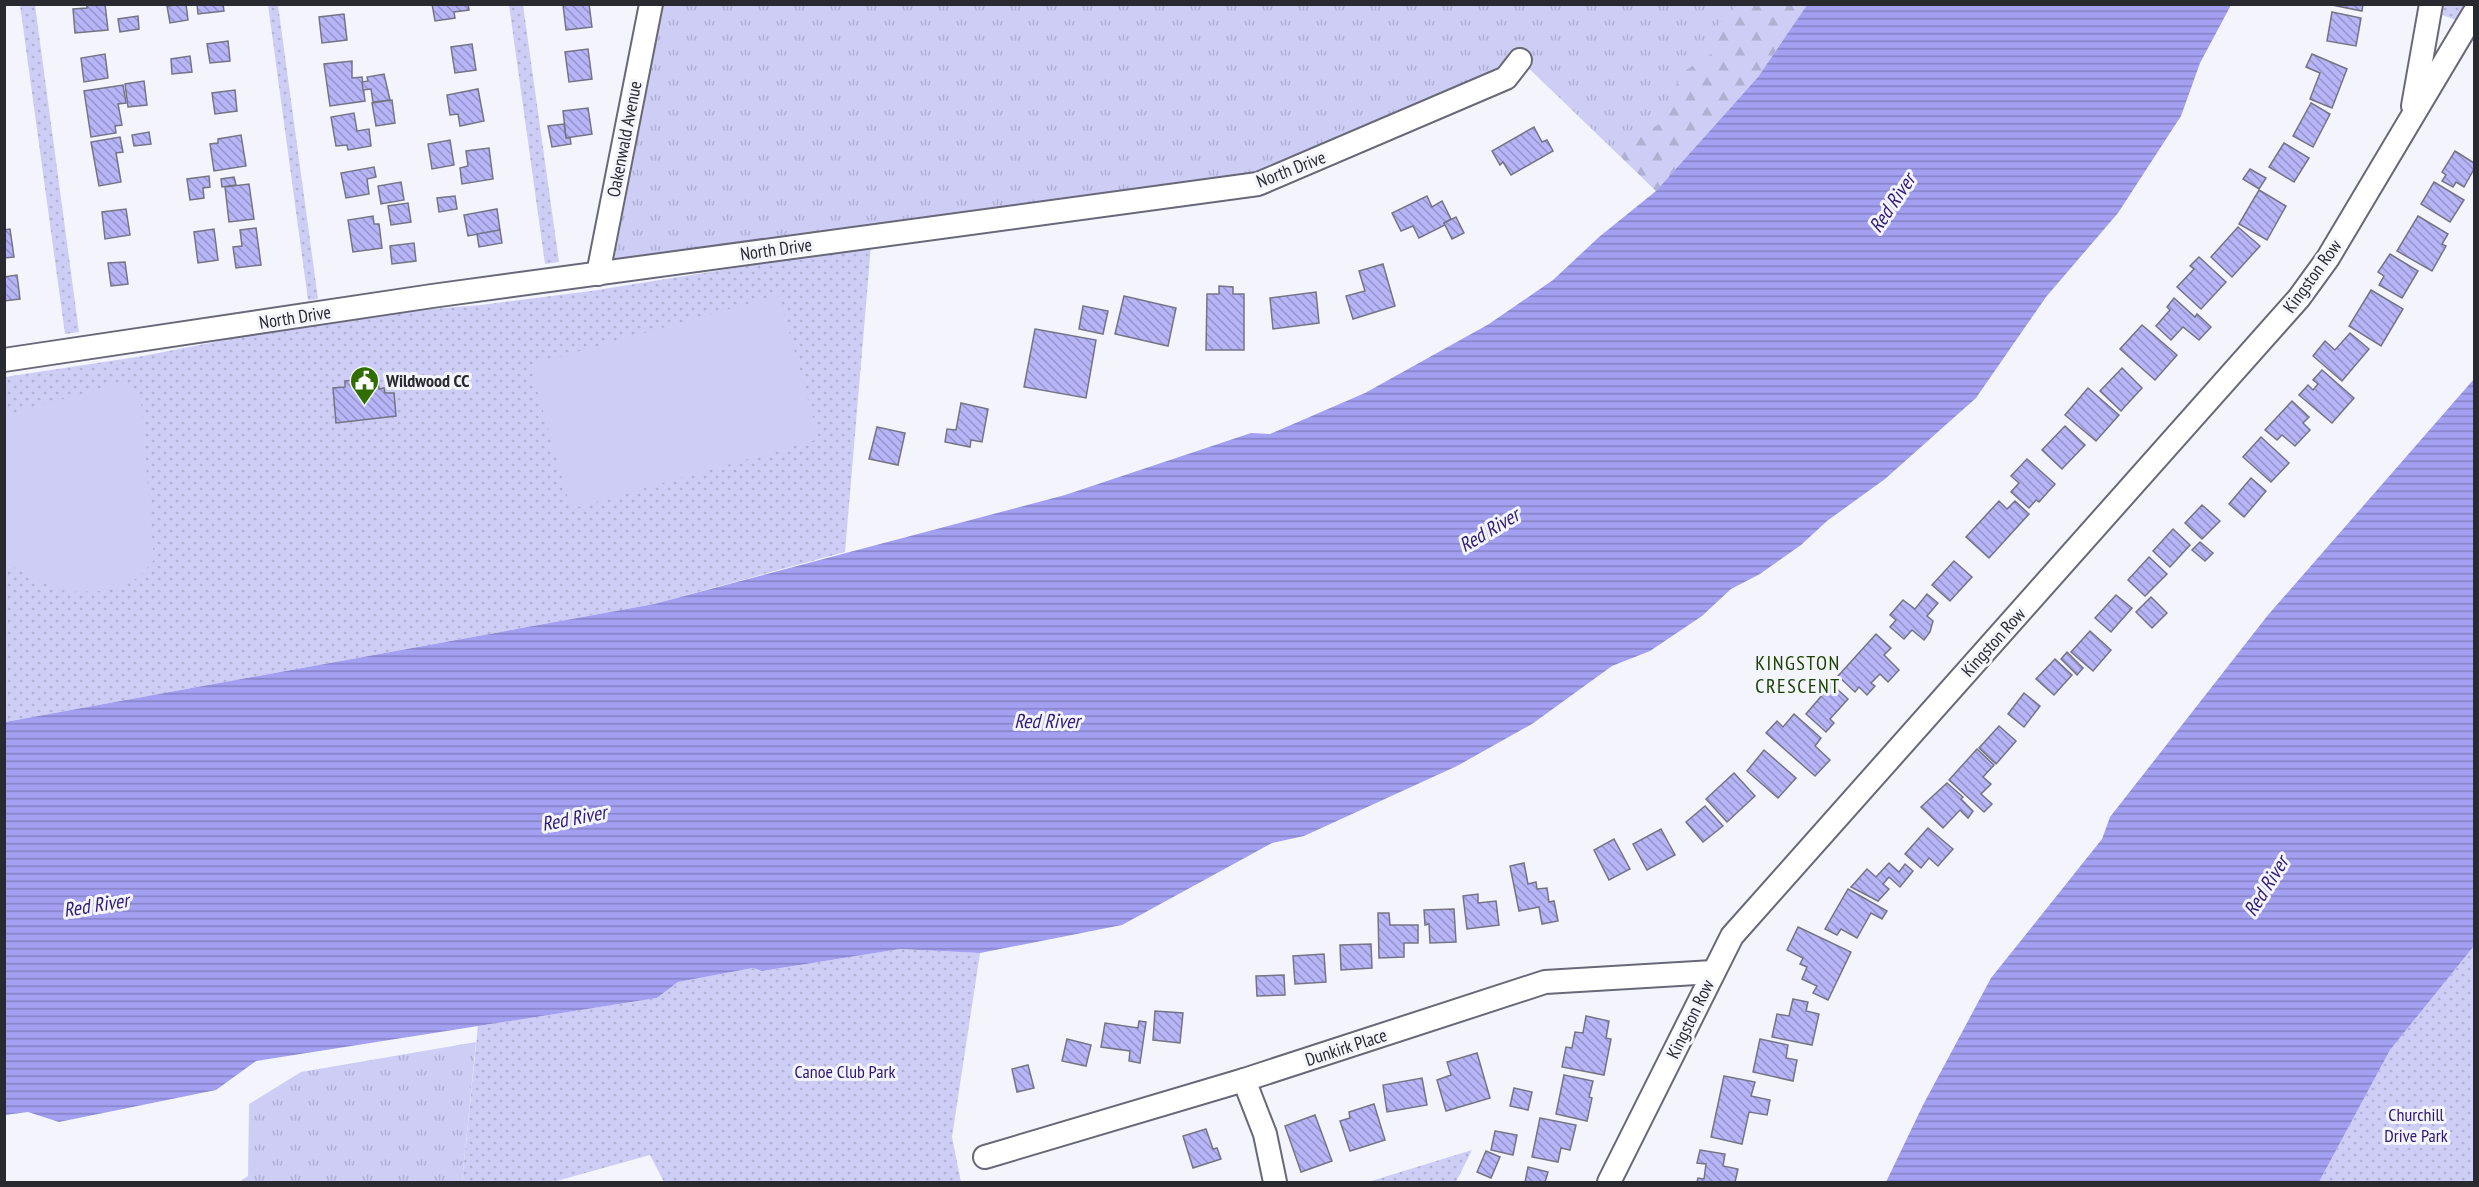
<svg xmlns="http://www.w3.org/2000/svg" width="2479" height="1187" font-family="'PT Sans Narrow',sans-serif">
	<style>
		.grass { fill: url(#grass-tufts) }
		.forest { fill: url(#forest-firs) }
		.park { fill: url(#park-dots) }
		.pitch { fill: #cdcdf6 }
		.water { fill: url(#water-rules) }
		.building { fill: url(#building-back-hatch); stroke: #747484; stroke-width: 1.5 }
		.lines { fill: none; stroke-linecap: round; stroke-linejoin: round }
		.street-casing { stroke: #686878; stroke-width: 26 }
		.street { stroke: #fff; stroke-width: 22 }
		.labels { text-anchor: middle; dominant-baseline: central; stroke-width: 6; stroke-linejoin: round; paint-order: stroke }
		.street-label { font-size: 18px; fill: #292930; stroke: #f4f5fc }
		.poi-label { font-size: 18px; font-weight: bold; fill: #292930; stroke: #f4f5fc; text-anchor: start }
		.park-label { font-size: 18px; fill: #2d1573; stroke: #f4f5fc }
		.water-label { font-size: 20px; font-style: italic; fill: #301b78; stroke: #f4f5fc }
		.neighbourhood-label { font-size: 20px; letter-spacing: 1.5px; fill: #1a4101; stroke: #f4f5fc }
	</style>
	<defs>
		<pattern id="grass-tufts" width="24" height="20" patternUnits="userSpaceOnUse" patternTransform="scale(1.5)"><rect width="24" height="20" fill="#cdcdf6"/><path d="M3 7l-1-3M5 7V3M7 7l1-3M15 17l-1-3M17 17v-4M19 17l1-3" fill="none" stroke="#b0b0d3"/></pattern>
		<pattern id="forest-firs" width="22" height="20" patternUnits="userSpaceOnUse" patternTransform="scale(1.5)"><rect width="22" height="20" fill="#cdcdf6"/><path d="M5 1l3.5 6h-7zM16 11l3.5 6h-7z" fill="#b0b0d3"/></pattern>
		<pattern id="park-dots" width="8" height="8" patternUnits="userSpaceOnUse" patternTransform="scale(1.5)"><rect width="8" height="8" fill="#cdcdf6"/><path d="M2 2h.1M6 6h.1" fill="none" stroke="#b0b0d3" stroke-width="1.8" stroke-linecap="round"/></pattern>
		<pattern id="water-rules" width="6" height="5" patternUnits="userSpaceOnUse" patternTransform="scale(1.5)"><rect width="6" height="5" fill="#a39ff1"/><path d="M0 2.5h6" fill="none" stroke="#8582c4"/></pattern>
		<pattern id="building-back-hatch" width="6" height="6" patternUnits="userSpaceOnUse" patternTransform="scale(1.5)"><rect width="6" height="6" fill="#b7b5f8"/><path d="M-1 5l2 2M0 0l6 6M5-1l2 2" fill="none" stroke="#9593c9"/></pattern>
	</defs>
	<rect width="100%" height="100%" fill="#f4f5fc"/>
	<g class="grass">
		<path d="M 663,5 L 1807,5 L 1656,191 L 1520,60 L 1258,184 L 872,235 L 614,260 Z"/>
		<path d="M 476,1042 L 462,1182 L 239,1182 L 248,1176 L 249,1104 L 301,1072 Z"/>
	</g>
	<path class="forest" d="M 1737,5 L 1807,5 L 1758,77 L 1656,191 L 1612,148 L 1664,122 L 1680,74 L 1711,54 L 1718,25 Z"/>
	<g class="park">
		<path d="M 2444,4 L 2465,4 L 2465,5 L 2456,20 L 2442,15 Z"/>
		<path d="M 20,5 L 35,5 L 79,332 L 65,334 Z"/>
		<path d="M 268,5 L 278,5 L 318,299 L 308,300 Z"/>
		<path d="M 509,5 L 523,5 L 559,262 L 545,264 Z"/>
		<path d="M 871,246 L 845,552 L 654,604 L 5,722 L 5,377 L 143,356 L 348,316 L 481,305 L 591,291 Z"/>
		<path d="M 2474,946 L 2474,1182 L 2319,1182 L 2390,1050 Z"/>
		<path d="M 900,949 L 980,953 L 952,1137 L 961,1182 L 664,1182 L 650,1155 L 553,1182 L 462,1182 L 478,1026 L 657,998 L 678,982 L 753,968 L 762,971 Z"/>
		<path d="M 1472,1150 L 1456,1182 L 1368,1182 Z"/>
	</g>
	<g class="pitch">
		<path d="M 779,295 L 819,439 L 571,509 L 530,365 Z"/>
		<path d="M 121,383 L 141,403 L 154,560 L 138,578 L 106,591 L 67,592 L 29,576 L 5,562 L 5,415 Z"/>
	</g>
	<g class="water">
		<path d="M 1807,5 L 2231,5 L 2200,63 L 2181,116 L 2118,213 L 2046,297 L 1976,398 L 1885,479 L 1827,521 L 1801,545 L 1760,574 L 1731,589 L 1702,616 L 1650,651 L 1612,666 L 1532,724 L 1457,766 L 1304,836 L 1272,843 L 1122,925 L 980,953 L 900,949 L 762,971 L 753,968 L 678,982 L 657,998 L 256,1061 L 216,1090 L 59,1122 L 28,1112 L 5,1115 L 5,722 L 654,604 L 1065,495 L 1251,433 L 1270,434 L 1365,393 L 1489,324 L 1553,280 L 1599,237 L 1656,191 L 1758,77 Z"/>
		<path d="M 2474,379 L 2474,946 L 2390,1050 L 2319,1182 L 1886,1182 L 1923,1105 L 1991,978 L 2102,839 L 2110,817 L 2268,615 Z"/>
	</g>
	<g class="building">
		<path d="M 87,4 L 105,4 L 108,30 L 75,33 L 73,9 L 87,8 Z"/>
		<path d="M 186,4 L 188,20 L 170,23 L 167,6 Z"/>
		<path d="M 197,4 L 223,4 L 224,11 L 198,14 Z"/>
		<path d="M 432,4 L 468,4 L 469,10 L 454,12 L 455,18 L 435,21 Z"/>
		<path d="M 589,4 L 592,27 L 566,30 L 563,5 Z"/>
		<path d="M 2327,4 L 2363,4 L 2362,11 Z"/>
		<path d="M 2332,12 L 2361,18 L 2356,46 L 2327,41 Z"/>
		<path d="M 344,14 L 347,40 L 322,43 L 319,17 Z"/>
		<path d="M 138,16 L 139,29 L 120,32 L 118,19 Z"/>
		<path d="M 228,41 L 230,61 L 210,63 L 207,44 Z"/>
		<path d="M 472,44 L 476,70 L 455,73 L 451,47 Z"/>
		<path d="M 588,49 L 592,79 L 569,82 L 565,52 Z"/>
		<path d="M 105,54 L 108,78 L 84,82 L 81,58 Z"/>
		<path d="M 2312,54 L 2347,69 L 2332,108 L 2310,99 L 2320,73 L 2306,67 Z"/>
		<path d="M 190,56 L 192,72 L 172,74 L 171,59 Z"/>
		<path d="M 352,61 L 352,78 L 362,77 L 365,101 L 330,106 L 324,64 Z"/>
		<path d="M 384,74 L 390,100 L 373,102 L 371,89 L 363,90 L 362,82 L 368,81 L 367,77 Z"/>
		<path d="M 144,81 L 147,105 L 128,107 L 125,84 Z"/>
		<path d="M 123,85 L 126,103 L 118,104 L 122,125 L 115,126 L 116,133 L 91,137 L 84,91 Z"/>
		<path d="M 478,89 L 484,121 L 460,126 L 458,114 L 450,115 L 447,95 Z"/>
		<path d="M 235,90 L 237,111 L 215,114 L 212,93 Z"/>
		<path d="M 392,100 L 395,123 L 376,126 L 372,103 Z"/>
		<path d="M 2311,103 L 2330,114 L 2313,147 L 2293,136 Z"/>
		<path d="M 588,108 L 592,134 L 566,138 L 563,111 Z"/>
		<path d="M 354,113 L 357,131 L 369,129 L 371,146 L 348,150 L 347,145 L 336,146 L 331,117 Z"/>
		<path d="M 564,124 L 566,138 L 570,138 L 571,144 L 552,147 L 548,126 Z"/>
		<path d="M 1534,127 L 1542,142 L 1547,140 L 1553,151 L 1511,175 L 1503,162 L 1500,165 L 1492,151 Z"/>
		<path d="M 149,132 L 151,144 L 134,146 L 132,135 Z"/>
		<path d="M 241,135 L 246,166 L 214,171 L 210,144 L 218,143 L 218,139 Z"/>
		<path d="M 120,137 L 123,152 L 116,153 L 121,182 L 99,186 L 91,142 Z"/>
		<path d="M 450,140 L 454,165 L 432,169 L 428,144 Z"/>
		<path d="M 2284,143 L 2309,158 L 2294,182 L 2269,167 Z"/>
		<path d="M 489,148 L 493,179 L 462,184 L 460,168 L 468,166 L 466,151 Z"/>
		<path d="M 2455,151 L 2474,163 L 2474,169 L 2464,187 L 2456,182 L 2453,187 L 2442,181 L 2446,175 L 2442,172 Z"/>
		<path d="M 374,167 L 376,177 L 367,179 L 369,194 L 346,198 L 341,173 Z"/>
		<path d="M 2250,169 L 2266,178 L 2259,189 L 2243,179 Z"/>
		<path d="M 209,176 L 210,187 L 203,188 L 204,198 L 190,200 L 187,179 Z"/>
		<path d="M 234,177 L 236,185 L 222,187 L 221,179 Z"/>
		<path d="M 401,182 L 404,200 L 381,204 L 378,186 Z"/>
		<path d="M 2434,182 L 2464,200 L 2450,222 L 2421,204 Z"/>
		<path d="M 249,184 L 254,219 L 229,222 L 225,187 Z"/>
		<path d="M 2259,190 L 2286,206 L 2267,240 L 2239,224 Z"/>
		<path d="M 455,196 L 457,209 L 439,212 L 437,198 Z"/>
		<path d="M 1427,196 L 1432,207 L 1442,201 L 1451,219 L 1444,223 L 1445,225 L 1419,238 L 1413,226 L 1401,231 L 1392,213 Z"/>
		<path d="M 408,203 L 411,222 L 391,225 L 388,206 Z"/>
		<path d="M 126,209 L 130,235 L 105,239 L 102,212 Z"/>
		<path d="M 497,209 L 500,230 L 468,236 L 464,215 Z"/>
		<path d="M 373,216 L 374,224 L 379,224 L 382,248 L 353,252 L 348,220 Z"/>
		<path d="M 2418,216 L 2448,234 L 2442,244 L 2446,246 L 2432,271 L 2397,251 Z"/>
		<path d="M 1456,217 L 1464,233 L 1452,239 L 1444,223 Z"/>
		<path d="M 2238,227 L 2260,246 L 2232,277 L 2211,257 Z"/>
		<path d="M 256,228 L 261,265 L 236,268 L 233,247 L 242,246 L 240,230 Z"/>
		<path d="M 10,229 L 14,257 L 4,258 L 4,230 Z"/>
		<path d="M 214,229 L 218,260 L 198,263 L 194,232 Z"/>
		<path d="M 500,230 L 502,243 L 479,247 L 477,234 Z"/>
		<path d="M 414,243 L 416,261 L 392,264 L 390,246 Z"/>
		<path d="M 2390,254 L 2418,271 L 2402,298 L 2379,285 L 2384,276 L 2378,272 Z"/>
		<path d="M 2199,257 L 2226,282 L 2201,309 L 2177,287 L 2194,269 L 2190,266 Z"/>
		<path d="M 125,262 L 128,284 L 111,286 L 108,263 Z"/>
		<path d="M 1383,264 L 1395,306 L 1353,319 L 1346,296 L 1365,291 L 1359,271 Z"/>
		<path d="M 17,275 L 20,299 L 4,301 L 4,277 Z"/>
		<path d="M 1219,286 L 1233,287 L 1233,294 L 1244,294 L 1244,350 L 1206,350 L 1207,294 L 1219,294 Z"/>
		<path d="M 2371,290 L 2403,309 L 2381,346 L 2349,326 Z"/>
		<path d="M 1316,292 L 1319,323 L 1273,329 L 1270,298 Z"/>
		<path d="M 1124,296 L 1176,308 L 1168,346 L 1115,334 Z"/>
		<path d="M 2174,298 L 2195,317 L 2197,314 L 2211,327 L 2199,340 L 2183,327 L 2171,340 L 2156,326 L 2170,310 L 2167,307 Z"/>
		<path d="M 1083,306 L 1108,311 L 1103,334 L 1079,329 Z"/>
		<path d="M 2142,325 L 2177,355 L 2155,380 L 2120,349 Z"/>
		<path d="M 1035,329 L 1096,340 L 1086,398 L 1024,387 Z"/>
		<path d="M 2350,333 L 2369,349 L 2342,381 L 2313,356 L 2325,341 L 2335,350 Z"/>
		<path d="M 2122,368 L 2142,388 L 2121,411 L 2100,391 Z"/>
		<path d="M 2322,370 L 2354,398 L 2332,423 L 2299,395 L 2308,385 L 2313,390 L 2318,384 L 2313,380 Z"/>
		<path d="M 378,378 L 379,389 L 384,388 L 385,393 L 394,393 L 396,416 L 336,423 L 333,388 L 345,387 L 345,381 Z"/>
		<path d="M 2088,388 L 2119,415 L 2096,441 L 2065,415 Z"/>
		<path d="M 2292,401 L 2309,417 L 2303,423 L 2310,430 L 2295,446 L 2282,435 L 2277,440 L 2265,430 Z"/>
		<path d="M 961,403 L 988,409 L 982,442 L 971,440 L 970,447 L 945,442 L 947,429 L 956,430 Z"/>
		<path d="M 2065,426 L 2085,445 L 2062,469 L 2042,450 Z"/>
		<path d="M 877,427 L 905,433 L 898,465 L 869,459 Z"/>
		<path d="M 2261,437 L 2289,463 L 2271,482 L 2243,457 Z"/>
		<path d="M 2027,459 L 2055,484 L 2039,502 L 2036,500 L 2029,508 L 2011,492 L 2019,483 L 2011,476 Z"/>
		<path d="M 2251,478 L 2266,491 L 2244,517 L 2229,504 Z"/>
		<path d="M 1999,501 L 2007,509 L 2015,501 L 2029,514 L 1989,558 L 1966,537 Z"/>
		<path d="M 2202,505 L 2220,521 L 2202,539 L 2185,523 Z"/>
		<path d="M 2173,529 L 2190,545 L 2170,567 L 2153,551 Z"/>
		<path d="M 2200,542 L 2213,553 L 2205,561 L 2192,550 Z"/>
		<path d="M 2149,557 L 2167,574 L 2145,596 L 2128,580 Z"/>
		<path d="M 1954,561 L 1972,577 L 1950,601 L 1932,585 Z"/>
		<path d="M 1927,594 L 1938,603 L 1927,616 L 1933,621 L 1930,632 L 1924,640 L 1912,630 L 1904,639 L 1890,627 L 1896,620 L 1890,615 L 1903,600 L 1915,609 Z"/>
		<path d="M 2116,595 L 2132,608 L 2111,632 L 2095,618 Z"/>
		<path d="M 2151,597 L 2167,613 L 2152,628 L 2136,612 Z"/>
		<path d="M 2090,631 L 2111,650 L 2093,671 L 2071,652 Z"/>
		<path d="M 1876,634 L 1891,648 L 1884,655 L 1899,670 L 1888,682 L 1880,674 L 1871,683 L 1875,686 L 1867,695 L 1859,687 L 1855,692 L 1838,676 Z"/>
		<path d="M 2067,652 L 2083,668 L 2077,675 L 2061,659 Z"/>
		<path d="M 2055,659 L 2072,675 L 2054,695 L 2036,679 Z"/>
		<path d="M 1826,679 L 1848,699 L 1830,719 L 1834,723 L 1826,732 L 1806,714 L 1824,693 L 1818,688 Z"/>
		<path d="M 2024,693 L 2040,706 L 2024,727 L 2008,714 Z"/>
		<path d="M 1794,714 L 1821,738 L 1815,746 L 1830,760 L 1815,776 L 1766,733 L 1777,721 L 1783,727 Z"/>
		<path d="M 1999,726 L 2016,741 L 1996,764 L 1979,748 Z"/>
		<path d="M 1977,749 L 1994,765 L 1983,777 L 1991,784 L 1981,794 L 1992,804 L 1984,812 L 1949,780 Z"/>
		<path d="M 1764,750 L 1796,778 L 1778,798 L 1747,771 Z"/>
		<path d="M 1734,773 L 1755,796 L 1727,822 L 1706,799 Z"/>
		<path d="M 1947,783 L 1963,797 L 1961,799 L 1973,811 L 1968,818 L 1960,810 L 1943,828 L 1921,807 Z"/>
		<path d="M 1705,806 L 1723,826 L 1703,842 L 1686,822 Z"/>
		<path d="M 1928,828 L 1953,849 L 1938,866 L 1929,858 L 1921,868 L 1905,854 Z"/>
		<path d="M 1661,829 L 1675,855 L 1647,870 L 1633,844 Z"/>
		<path d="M 1614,839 L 1630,869 L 1609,880 L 1594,850 Z"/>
		<path d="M 1524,863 L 1528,884 L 1536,882 L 1537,889 L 1547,888 L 1549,902 L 1554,901 L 1558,921 L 1542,924 L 1539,907 L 1519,911 L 1510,866 Z"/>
		<path d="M 1889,863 L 1899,872 L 1905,864 L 1913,871 L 1900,887 L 1889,877 L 1883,884 L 1889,889 L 1878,901 L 1851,887 L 1867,869 L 1876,877 Z"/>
		<path d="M 1848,889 L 1887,911 L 1882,919 L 1871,913 L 1857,938 L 1841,929 L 1837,935 L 1825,929 Z"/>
		<path d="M 1478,894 L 1478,903 L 1496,901 L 1499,925 L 1467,929 L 1463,896 Z"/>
		<path d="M 1454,909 L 1456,942 L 1430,943 L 1429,924 L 1425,925 L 1424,910 Z"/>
		<path d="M 1378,913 L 1389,913 L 1390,925 L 1418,925 L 1418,943 L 1404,943 L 1404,957 L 1379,958 Z"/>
		<path d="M 1798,927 L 1851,952 L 1828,1000 L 1813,993 L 1817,986 L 1802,979 L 1807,967 L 1800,964 L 1803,958 L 1787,950 Z"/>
		<path d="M 1371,944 L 1372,968 L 1341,970 L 1340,945 Z"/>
		<path d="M 1324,954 L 1326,982 L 1295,984 L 1293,956 Z"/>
		<path d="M 1284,975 L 1285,995 L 1257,996 L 1256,976 Z"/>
		<path d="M 1793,999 L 1808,1002 L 1806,1011 L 1819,1014 L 1812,1045 L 1772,1037 L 1777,1014 L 1789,1016 Z"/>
		<path d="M 1155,1011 L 1183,1013 L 1180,1043 L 1153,1040 Z"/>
		<path d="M 1586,1016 L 1609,1021 L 1606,1038 L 1611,1039 L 1604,1075 L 1562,1067 L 1566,1047 L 1572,1048 L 1575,1032 L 1583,1033 Z"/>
		<path d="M 1139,1021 L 1146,1022 L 1140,1063 L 1129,1061 L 1130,1051 L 1101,1047 L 1105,1023 L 1138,1028 Z"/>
		<path d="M 1067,1039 L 1091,1045 L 1086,1066 L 1062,1061 Z"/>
		<path d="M 1760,1039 L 1788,1045 L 1786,1058 L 1797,1060 L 1793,1081 L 1753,1072 Z"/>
		<path d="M 1477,1053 L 1490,1098 L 1446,1111 L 1437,1080 L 1451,1075 L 1447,1062 Z"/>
		<path d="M 1028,1065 L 1034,1088 L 1017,1092 L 1012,1069 Z"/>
		<path d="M 1564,1075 L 1593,1081 L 1589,1097 L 1592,1098 L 1587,1121 L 1556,1114 Z"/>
		<path d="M 1724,1076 L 1755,1082 L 1751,1096 L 1770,1100 L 1767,1115 L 1749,1112 L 1742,1144 L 1711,1137 Z"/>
		<path d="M 1422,1078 L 1427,1105 L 1387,1112 L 1383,1085 Z"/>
		<path d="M 1514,1088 L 1532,1092 L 1528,1110 L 1510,1106 Z"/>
		<path d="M 1374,1104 L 1385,1140 L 1350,1151 L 1340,1121 L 1350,1118 L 1349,1112 Z"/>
		<path d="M 1315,1115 L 1332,1161 L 1301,1172 L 1285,1126 Z"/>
		<path d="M 1540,1118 L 1576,1125 L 1570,1150 L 1561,1148 L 1558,1162 L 1532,1157 Z"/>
		<path d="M 1206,1129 L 1213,1149 L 1217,1148 L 1221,1159 L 1193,1168 L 1183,1136 Z"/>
		<path d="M 1495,1131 L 1517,1135 L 1513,1155 L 1491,1150 Z"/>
		<path d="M 1700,1150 L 1725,1154 L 1723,1166 L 1738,1169 L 1735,1182 L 1697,1182 L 1698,1178 L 1704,1179 L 1706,1164 L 1697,1163 Z"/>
		<path d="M 1486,1151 L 1500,1157 L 1491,1178 L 1477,1172 Z"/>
		<path d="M 1528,1167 L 1548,1172 L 1545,1182 L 1525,1182 Z"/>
	</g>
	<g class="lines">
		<defs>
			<g id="street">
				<path d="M 2413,106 L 2431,4"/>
				<path d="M 598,274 L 651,4"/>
				<path d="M 4,360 L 432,296 L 1258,184 L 1506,78 L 1520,60"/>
				<path d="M 1244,1080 L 1265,1134 L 1275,1182"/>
				<path d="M 985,1157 L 1244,1080 L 1545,982 L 1713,972"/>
				<path d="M 1609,1182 L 1732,936 L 2299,298 L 2328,258 L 2474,13"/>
			</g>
		</defs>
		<use href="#street" class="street-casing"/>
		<use href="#street" class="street"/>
	</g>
	<defs>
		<symbol id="civic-pin" viewBox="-11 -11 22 30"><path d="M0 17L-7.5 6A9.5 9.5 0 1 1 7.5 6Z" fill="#306e00" stroke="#f4f5fc"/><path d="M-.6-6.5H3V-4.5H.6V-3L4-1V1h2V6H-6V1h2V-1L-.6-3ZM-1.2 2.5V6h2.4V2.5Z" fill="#fff"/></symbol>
	</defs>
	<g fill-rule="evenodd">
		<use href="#civic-pin" x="348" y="364" width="33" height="45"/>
	</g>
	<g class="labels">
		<g class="street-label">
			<text transform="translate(624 139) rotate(-79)">Oakenwald Avenue</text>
			<text transform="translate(1291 169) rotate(-21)">North Drive</text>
			<text transform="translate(776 249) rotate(-8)">North Drive</text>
			<text transform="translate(2312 276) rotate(-54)">Kingston Row</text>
			<text transform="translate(295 317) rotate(-9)">North Drive</text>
			<text transform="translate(1993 642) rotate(-48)">Kingston Row</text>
			<text transform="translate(1690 1019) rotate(-64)">Kingston Row</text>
			<text transform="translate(1346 1047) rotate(-18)">Dunkirk Place</text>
		</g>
		<g class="poi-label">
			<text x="386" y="380">Wildwood CC</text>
		</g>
		<g class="park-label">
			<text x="845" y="1071">Canoe Club Park</text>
			<text x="2416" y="1114">Churchill<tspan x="2416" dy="21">Drive Park</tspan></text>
		</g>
		<g class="water-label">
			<text transform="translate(1892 203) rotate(-56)">Red River</text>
			<text transform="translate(1489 530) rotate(-31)">Red River</text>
			<text x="1047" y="721">Red River</text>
			<text transform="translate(574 818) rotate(-11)">Red River</text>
			<text transform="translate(2266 886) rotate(-58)">Red River</text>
			<text transform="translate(96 905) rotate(-9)">Red River</text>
		</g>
		<g class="neighbourhood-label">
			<text x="1798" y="663">KINGSTON<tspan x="1798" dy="23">CRESCENT</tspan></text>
		</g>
	</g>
	<rect width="2479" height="1187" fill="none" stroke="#292930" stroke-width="12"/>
</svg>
